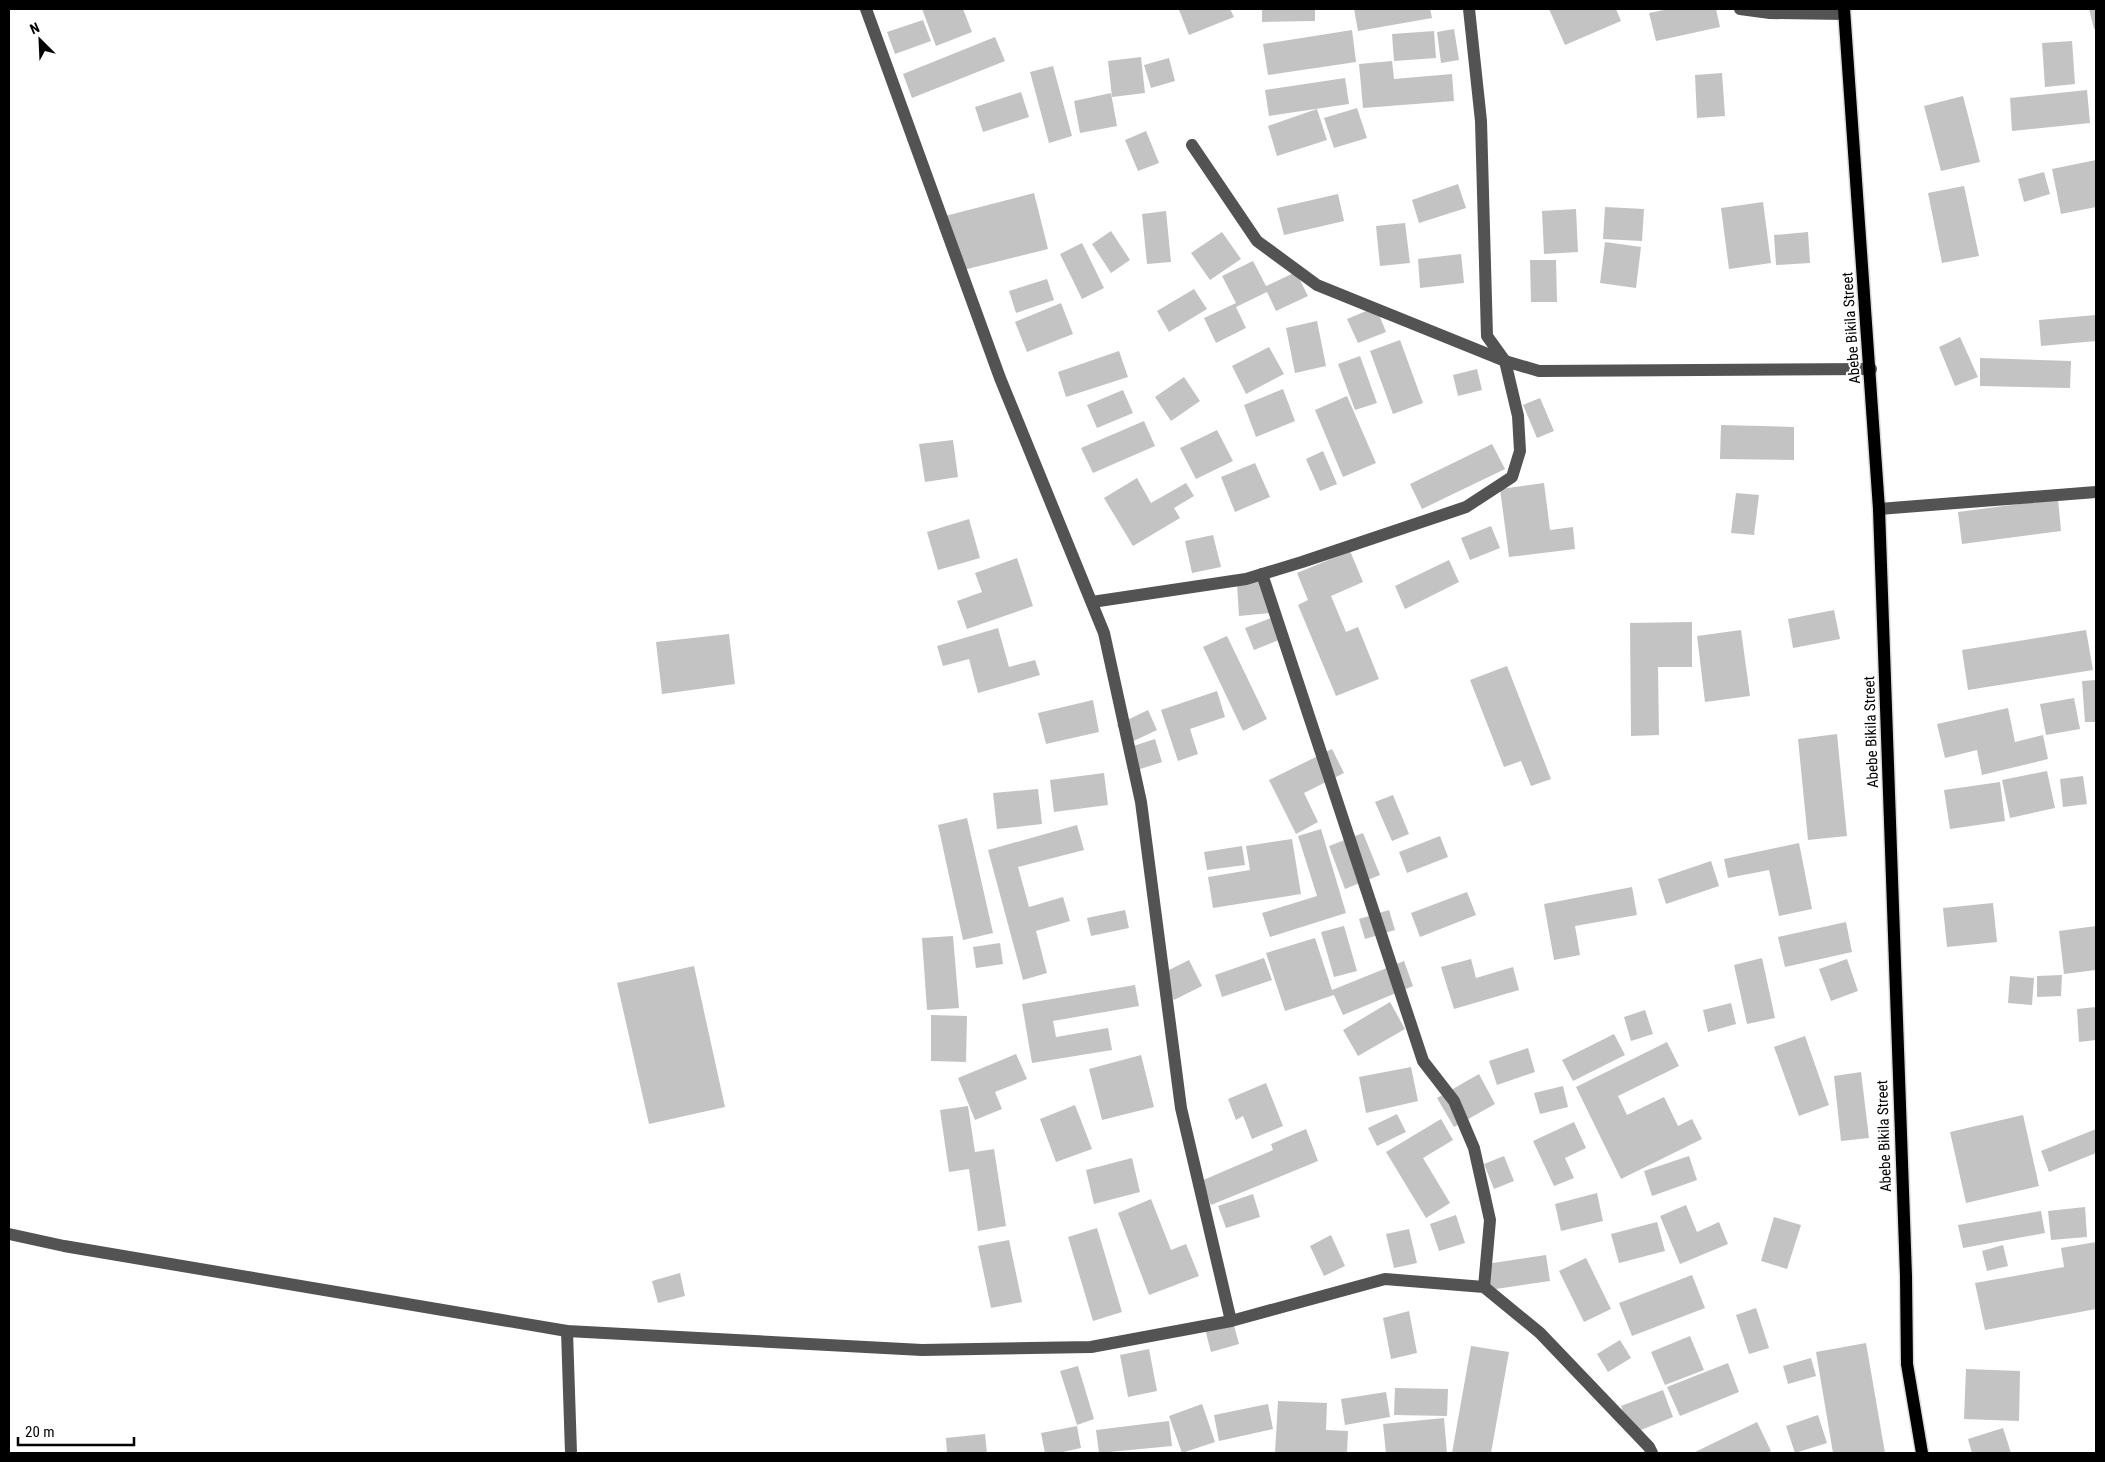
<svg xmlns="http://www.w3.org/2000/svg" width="2105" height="1462" font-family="'Roboto Condensed',sans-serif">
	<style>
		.building { fill: #c3c3c3 }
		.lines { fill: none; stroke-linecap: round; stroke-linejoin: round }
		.major-casing { stroke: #dbdbdb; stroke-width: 15 }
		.minor { stroke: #535353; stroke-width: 12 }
		.major { stroke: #000; stroke-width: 12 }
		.labels { text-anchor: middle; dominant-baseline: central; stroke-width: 4; stroke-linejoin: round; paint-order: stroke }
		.street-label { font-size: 15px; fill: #000; stroke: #fff }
	</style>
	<rect width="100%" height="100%" fill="#fff"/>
	<g class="building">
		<path d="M 922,9 L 963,9 L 972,32 L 936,46 Z"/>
		<path d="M 1183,9 L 1230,9 L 1234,17 L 1189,35 L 1179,10 Z"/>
		<path d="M 1262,9 L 1315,9 L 1315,21 L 1262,22 Z"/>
		<path d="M 1354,9 L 1430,9 L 1432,18 L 1358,31 Z"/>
		<path d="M 1549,9 L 1616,9 L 1621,21 L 1565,45 Z"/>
		<path d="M 1669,9 L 1716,9 L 1720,27 L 1656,41 L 1649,13 Z"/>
		<path d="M 2089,9 L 2096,9 L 2096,28 L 2094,29 Z"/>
		<path d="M 923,20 L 931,41 L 895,54 L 887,32 Z"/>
		<path d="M 1454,29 L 1459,60 L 1441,63 L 1437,32 Z"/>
		<path d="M 1352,30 L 1356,62 L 1268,75 L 1263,44 Z"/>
		<path d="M 1434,31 L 1436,58 L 1394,61 L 1392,34 Z"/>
		<path d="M 995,37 L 1005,61 L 912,98 L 903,74 Z"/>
		<path d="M 2072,41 L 2075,84 L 2045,87 L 2042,43 Z"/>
		<path d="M 1141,57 L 1145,93 L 1112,97 L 1108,61 Z"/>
		<path d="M 1169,58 L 1175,81 L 1151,88 L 1144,65 Z"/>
		<path d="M 1392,61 L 1394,79 L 1452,74 L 1454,101 L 1363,108 L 1359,64 Z"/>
		<path d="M 1053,66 L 1072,136 L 1049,143 L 1030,72 Z"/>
		<path d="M 1722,73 L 1725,116 L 1697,118 L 1695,75 Z"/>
		<path d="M 1345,78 L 1349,104 L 1269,116 L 1265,90 Z"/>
		<path d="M 2087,90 L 2090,123 L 2012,131 L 2010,98 Z"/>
		<path d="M 1021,92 L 1029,117 L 983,132 L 975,107 Z"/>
		<path d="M 1111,93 L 1117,126 L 1080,133 L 1074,101 Z"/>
		<path d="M 1963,96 L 1980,162 L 1941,171 L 1924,106 Z"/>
		<path d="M 1357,108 L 1367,138 L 1334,148 L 1324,118 Z"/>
		<path d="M 1317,109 L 1327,140 L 1277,156 L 1268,126 Z"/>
		<path d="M 1146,131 L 1159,163 L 1138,171 L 1125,140 Z"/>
		<path d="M 2096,160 L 2096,207 L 2061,214 L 2052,169 Z"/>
		<path d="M 2044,172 L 2050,194 L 2024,202 L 2018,179 Z"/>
		<path d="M 1458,184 L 1466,208 L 1419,223 L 1412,200 Z"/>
		<path d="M 1964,186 L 1979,256 L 1942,263 L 1928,193 Z"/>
		<path d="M 1034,193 L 1048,249 L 959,271 L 945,216 Z"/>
		<path d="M 1338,194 L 1344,221 L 1284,235 L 1277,208 Z"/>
		<path d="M 1763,202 L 1771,263 L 1729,269 L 1721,208 Z"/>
		<path d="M 1605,207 L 1644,209 L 1642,241 L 1603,239 Z"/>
		<path d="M 1576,209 L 1578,252 L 1544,254 L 1542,211 Z"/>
		<path d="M 1166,211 L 1171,262 L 1147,264 L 1142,214 Z"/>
		<path d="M 1405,223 L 1410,263 L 1380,266 L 1376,226 Z"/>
		<path d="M 1111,231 L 1130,260 L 1111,273 L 1092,244 Z"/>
		<path d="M 1222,232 L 1241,259 L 1210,280 L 1191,253 Z"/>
		<path d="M 1808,232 L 1810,263 L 1776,265 L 1774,235 Z"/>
		<path d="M 1605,242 L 1641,247 L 1636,288 L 1600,283 Z"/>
		<path d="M 1082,243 L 1104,288 L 1082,299 L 1060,254 Z"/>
		<path d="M 1461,254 L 1464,283 L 1420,288 L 1418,259 Z"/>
		<path d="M 1530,260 L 1556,260 L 1557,302 L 1531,302 Z"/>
		<path d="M 1253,261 L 1266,286 L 1296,272 L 1308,296 L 1276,311 L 1267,292 L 1236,307 L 1246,328 L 1216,343 L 1204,318 L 1236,303 L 1222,276 Z"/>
		<path d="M 1047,279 L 1054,300 L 1016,313 L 1009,291 Z"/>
		<path d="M 1194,289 L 1207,309 L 1169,332 L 1157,311 Z"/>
		<path d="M 1061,303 L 1073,334 L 1027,352 L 1015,322 Z"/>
		<path d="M 1376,307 L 1386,332 L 1358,343 L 1347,319 Z"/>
		<path d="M 2096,315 L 2096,341 L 2041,346 L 2039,320 Z"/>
		<path d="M 1317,321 L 1326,366 L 1295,373 L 1286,328 Z"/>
		<path d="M 1960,337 L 1978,377 L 1955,386 L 1939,347 Z"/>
		<path d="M 1400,340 L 1423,403 L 1393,414 L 1370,351 Z"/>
		<path d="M 1269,347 L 1284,374 L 1246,394 L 1232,366 Z"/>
		<path d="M 1119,351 L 1128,377 L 1066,397 L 1058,372 Z"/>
		<path d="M 1360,356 L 1377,403 L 1355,410 L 1338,364 Z"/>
		<path d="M 1980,358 L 2071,361 L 2070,388 L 1980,386 Z"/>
		<path d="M 1477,369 L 1482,390 L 1458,396 L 1453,375 Z"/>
		<path d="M 1184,377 L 1200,401 L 1171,421 L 1155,397 Z"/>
		<path d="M 1283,389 L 1295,421 L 1256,437 L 1244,405 Z"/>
		<path d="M 1123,390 L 1133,413 L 1097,428 L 1087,405 Z"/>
		<path d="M 1347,396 L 1376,463 L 1343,477 L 1315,410 Z"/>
		<path d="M 1540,398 L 1554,431 L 1537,438 L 1523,405 Z"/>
		<path d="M 1144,421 L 1155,446 L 1093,473 L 1081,448 Z"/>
		<path d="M 1721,425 L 1794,427 L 1794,460 L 1720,459 Z"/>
		<path d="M 1217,430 L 1233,461 L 1196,479 L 1180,448 Z"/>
		<path d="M 953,440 L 958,477 L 925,482 L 919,444 Z"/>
		<path d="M 1492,444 L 1505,469 L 1422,509 L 1410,484 Z"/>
		<path d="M 1323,451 L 1337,484 L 1320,491 L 1306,459 Z"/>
		<path d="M 1255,463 L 1270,497 L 1235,512 L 1221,477 Z"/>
		<path d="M 1137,478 L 1151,503 L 1186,483 L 1194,496 L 1174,508 L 1180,518 L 1133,546 L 1104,498 Z"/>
		<path d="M 1544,483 L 1550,530 L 1573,527 L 1575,549 L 1509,557 L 1500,489 Z"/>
		<path d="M 1736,493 L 1759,495 L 1754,535 L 1731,533 Z"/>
		<path d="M 2058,499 L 2061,531 L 1962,544 L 1958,512 Z"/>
		<path d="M 969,519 L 980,558 L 938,570 L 927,532 Z"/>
		<path d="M 1491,526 L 1500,548 L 1470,560 L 1461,538 Z"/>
		<path d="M 1213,535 L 1221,567 L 1192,573 L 1185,541 Z"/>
		<path d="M 1350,551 L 1363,582 L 1331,596 L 1346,632 L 1358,627 L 1379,679 L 1336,696 L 1298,605 L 1308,600 L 1297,573 Z"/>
		<path d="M 1017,558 L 1033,606 L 967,629 L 957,601 L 982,592 L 975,573 Z"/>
		<path d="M 1449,560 L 1459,582 L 1405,609 L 1395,586 Z"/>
		<path d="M 1267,581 L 1270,613 L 1239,616 L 1237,584 Z"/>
		<path d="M 1834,610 L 1840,639 L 1793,648 L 1788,619 Z"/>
		<path d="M 1271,618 L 1279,640 L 1254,650 L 1245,628 Z"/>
		<path d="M 1692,622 L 1692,667 L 1658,667 L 1659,735 L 1631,736 L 1630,623 Z"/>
		<path d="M 998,628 L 1009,667 L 1035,660 L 1040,675 L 978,693 L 969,659 L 943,666 L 937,646 Z"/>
		<path d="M 1741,630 L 1750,696 L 1705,702 L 1697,636 Z"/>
		<path d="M 2086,630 L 2093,670 L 1968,690 L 1962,650 Z"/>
		<path d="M 729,634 L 735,684 L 662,694 L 656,642 Z"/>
		<path d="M 1227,636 L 1267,719 L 1243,731 L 1203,647 Z"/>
		<path d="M 1507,666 L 1551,779 L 1531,786 L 1521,761 L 1504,767 L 1470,680 Z"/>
		<path d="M 2096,680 L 2096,722 L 2085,722 L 2082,681 Z"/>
		<path d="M 1217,691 L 1225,717 L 1190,729 L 1198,754 L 1178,761 L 1161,710 Z"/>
		<path d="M 2074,698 L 2080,729 L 2046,735 L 2040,704 Z"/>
		<path d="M 1093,700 L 1099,732 L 1046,744 L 1038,713 Z"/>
		<path d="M 2008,708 L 2015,742 L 2043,735 L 2048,759 L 1982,775 L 1977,750 L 1945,758 L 1937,724 Z"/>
		<path d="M 1148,710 L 1157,730 L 1127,744 L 1117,725 Z"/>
		<path d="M 1837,734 L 1847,836 L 1808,840 L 1798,739 Z"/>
		<path d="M 1155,739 L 1162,762 L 1131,772 L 1124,749 Z"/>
		<path d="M 1332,749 L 1344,773 L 1304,793 L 1318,822 L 1296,834 L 1269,780 Z"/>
		<path d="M 2047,771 L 2055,808 L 2010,818 L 2002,780 Z"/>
		<path d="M 1104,773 L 1108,805 L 1054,812 L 1050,780 Z"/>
		<path d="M 2083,776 L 2087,804 L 2063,807 L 2060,779 Z"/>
		<path d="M 2000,782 L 2005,821 L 1950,829 L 1944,790 Z"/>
		<path d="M 1038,789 L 1042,824 L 997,829 L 993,793 Z"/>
		<path d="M 1393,795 L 1409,834 L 1392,841 L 1375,802 Z"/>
		<path d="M 967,818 L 993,933 L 963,940 L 938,825 Z"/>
		<path d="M 1077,825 L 1084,850 L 1018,867 L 1029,907 L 1063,897 L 1070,921 L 1036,931 L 1047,973 L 1023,980 L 988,850 Z"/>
		<path d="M 1321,829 L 1346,913 L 1270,937 L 1262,913 L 1317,896 L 1298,836 Z"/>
		<path d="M 1363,833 L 1380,875 L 1345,889 L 1329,846 Z"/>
		<path d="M 1440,836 L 1448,857 L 1407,873 L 1399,852 Z"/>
		<path d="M 1292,839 L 1301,894 L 1213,908 L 1208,877 L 1250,870 L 1246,846 Z"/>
		<path d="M 1799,843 L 1812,909 L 1779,916 L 1769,870 L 1728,878 L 1724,859 Z"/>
		<path d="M 1242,846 L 1245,865 L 1207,870 L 1204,852 Z"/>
		<path d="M 1711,861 L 1719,886 L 1666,904 L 1658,879 Z"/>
		<path d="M 1632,887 L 1637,915 L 1575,926 L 1580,955 L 1554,960 L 1544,904 Z"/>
		<path d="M 1467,892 L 1476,915 L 1420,937 L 1411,913 Z"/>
		<path d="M 1993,903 L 1997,942 L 1947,947 L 1943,908 Z"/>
		<path d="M 1125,910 L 1129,928 L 1091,936 L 1087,918 Z"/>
		<path d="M 1389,910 L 1395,930 L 1365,939 L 1359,919 Z"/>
		<path d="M 1846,922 L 1852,952 L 1785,967 L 1778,937 Z"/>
		<path d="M 1344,926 L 1357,971 L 1334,977 L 1321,932 Z"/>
		<path d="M 2096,926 L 2096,970 L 2064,974 L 2059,931 Z"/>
		<path d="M 953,936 L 959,1008 L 927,1010 L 922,938 Z"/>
		<path d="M 1315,938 L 1332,990 L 1404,961 L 1413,986 L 1343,1015 L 1334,995 L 1285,1011 L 1266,953 Z"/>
		<path d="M 1000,943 L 1003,964 L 976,968 L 973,947 Z"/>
		<path d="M 1264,958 L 1272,980 L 1222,997 L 1215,975 Z"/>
		<path d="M 1762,958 L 1775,1018 L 1747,1024 L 1734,965 Z"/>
		<path d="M 1471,959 L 1476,978 L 1513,967 L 1519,990 L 1454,1009 L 1441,967 Z"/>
		<path d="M 1847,959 L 1858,991 L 1831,1001 L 1819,969 Z"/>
		<path d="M 1189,960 L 1202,986 L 1174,1000 L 1161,974 Z"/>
		<path d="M 694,966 L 725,1107 L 649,1124 L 617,983 Z"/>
		<path d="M 2062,975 L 2061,996 L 2037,997 L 2037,976 Z"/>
		<path d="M 2010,976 L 2034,978 L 2032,1005 L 2008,1003 Z"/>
		<path d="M 1135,985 L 1139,1006 L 1053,1021 L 1056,1037 L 1108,1028 L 1112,1050 L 1032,1063 L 1022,1004 Z"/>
		<path d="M 1390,1002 L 1405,1029 L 1358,1056 L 1343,1030 Z"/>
		<path d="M 1731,1003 L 1736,1024 L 1708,1032 L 1703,1010 Z"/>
		<path d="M 2096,1007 L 2096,1040 L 2079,1042 L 2077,1009 Z"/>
		<path d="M 1645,1010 L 1653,1034 L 1631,1041 L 1624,1017 Z"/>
		<path d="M 931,1015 L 967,1016 L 966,1062 L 931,1061 Z"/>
		<path d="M 1614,1034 L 1625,1055 L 1573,1081 L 1562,1060 Z"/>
		<path d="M 1805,1036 L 1829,1105 L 1799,1116 L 1774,1047 Z"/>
		<path d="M 1667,1042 L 1679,1066 L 1618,1096 L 1627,1115 L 1664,1097 L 1678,1126 L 1692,1119 L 1702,1139 L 1621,1179 L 1576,1087 Z"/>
		<path d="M 1528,1048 L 1535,1072 L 1497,1085 L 1489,1061 Z"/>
		<path d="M 1016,1054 L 1027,1079 L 995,1092 L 1002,1109 L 975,1120 L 958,1078 Z"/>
		<path d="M 1141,1055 L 1154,1107 L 1102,1120 L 1089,1069 Z"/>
		<path d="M 1411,1067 L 1418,1101 L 1366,1113 L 1359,1077 Z"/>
		<path d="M 1861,1072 L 1869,1138 L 1841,1141 L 1834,1076 Z"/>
		<path d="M 1479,1074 L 1495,1104 L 1454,1127 L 1437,1098 Z"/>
		<path d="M 1266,1083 L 1283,1126 L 1252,1139 L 1243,1116 L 1236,1120 L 1228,1099 Z"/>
		<path d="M 1563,1086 L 1568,1107 L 1540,1114 L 1534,1093 Z"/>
		<path d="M 1075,1105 L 1092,1149 L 1056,1162 L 1040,1119 Z"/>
		<path d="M 968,1106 L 975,1152 L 994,1149 L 1006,1226 L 978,1231 L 969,1169 L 949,1172 L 940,1110 Z"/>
		<path d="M 1397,1114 L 1406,1132 L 1377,1146 L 1368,1128 Z"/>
		<path d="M 2023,1115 L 2039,1186 L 1966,1203 L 1950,1132 Z"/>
		<path d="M 1441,1119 L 1453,1140 L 1423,1158 L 1450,1203 L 1426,1218 L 1386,1152 Z"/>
		<path d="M 1574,1122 L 1586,1148 L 1565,1158 L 1574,1178 L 1554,1186 L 1533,1141 Z"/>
		<path d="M 1306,1129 L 1318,1161 L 1211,1205 L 1201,1181 L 1273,1150 L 1271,1144 Z"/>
		<path d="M 2096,1129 L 2096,1153 L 2049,1172 L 2041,1151 Z"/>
		<path d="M 1504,1156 L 1514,1181 L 1494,1189 L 1484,1164 Z"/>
		<path d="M 1689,1156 L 1697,1180 L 1652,1196 L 1644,1171 Z"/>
		<path d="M 1132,1158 L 1140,1192 L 1094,1204 L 1086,1170 Z"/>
		<path d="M 1597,1193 L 1603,1221 L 1561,1231 L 1555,1204 Z"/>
		<path d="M 1253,1194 L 1260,1217 L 1226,1228 L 1218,1206 Z"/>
		<path d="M 1151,1199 L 1171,1250 L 1186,1244 L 1199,1276 L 1149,1295 L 1118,1213 Z"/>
		<path d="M 1686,1205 L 1697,1232 L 1719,1222 L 1728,1244 L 1680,1264 L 1660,1216 Z"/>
		<path d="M 2085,1207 L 2087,1237 L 2051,1240 L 2048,1211 Z"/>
		<path d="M 2041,1211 L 2045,1233 L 1963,1248 L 1958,1225 Z"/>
		<path d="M 1456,1215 L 1465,1243 L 1439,1251 L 1430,1224 Z"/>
		<path d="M 1774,1217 L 1801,1225 L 1787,1269 L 1761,1261 Z"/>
		<path d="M 1657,1222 L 1665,1251 L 1619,1263 L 1611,1234 Z"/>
		<path d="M 1097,1228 L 1122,1312 L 1093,1321 L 1068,1237 Z"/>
		<path d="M 1409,1229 L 1417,1263 L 1394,1268 L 1386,1234 Z"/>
		<path d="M 1331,1235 L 1345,1266 L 1324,1276 L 1310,1246 Z"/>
		<path d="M 1009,1240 L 1022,1302 L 991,1308 L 978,1246 Z"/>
		<path d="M 2096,1242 L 2096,1309 L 1985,1330 L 1975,1283 L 2064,1267 L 2061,1248 Z"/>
		<path d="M 2003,1245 L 2008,1266 L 1987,1271 L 1982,1251 Z"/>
		<path d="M 1546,1255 L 1550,1281 L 1489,1290 L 1486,1264 Z"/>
		<path d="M 1586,1258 L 1611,1309 L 1584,1322 L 1559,1271 Z"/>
		<path d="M 680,1273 L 685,1296 L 658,1303 L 652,1281 Z"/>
		<path d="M 1692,1275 L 1705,1308 L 1632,1336 L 1619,1303 Z"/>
		<path d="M 1756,1308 L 1769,1348 L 1749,1354 L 1736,1315 Z"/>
		<path d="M 1409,1311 L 1417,1353 L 1391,1359 L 1383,1318 Z"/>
		<path d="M 1233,1322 L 1239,1344 L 1211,1352 L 1205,1329 Z"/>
		<path d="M 1690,1336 L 1704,1370 L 1665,1385 L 1651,1352 Z"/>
		<path d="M 1620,1340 L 1631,1358 L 1608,1372 L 1597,1354 Z"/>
		<path d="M 1866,1343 L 1885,1453 L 1833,1453 L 1816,1352 Z"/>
		<path d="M 1471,1346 L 1509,1352 L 1491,1453 L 1452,1453 Z"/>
		<path d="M 1149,1349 L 1157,1391 L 1128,1397 L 1120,1355 Z"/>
		<path d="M 1811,1358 L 1816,1376 L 1788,1384 L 1783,1366 Z"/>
		<path d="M 1728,1363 L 1739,1392 L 1680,1416 L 1667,1387 Z"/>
		<path d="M 1078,1366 L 1094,1419 L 1077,1425 L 1060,1371 Z"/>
		<path d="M 1966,1369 L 2020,1371 L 2019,1421 L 1964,1419 Z"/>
		<path d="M 1395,1388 L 1448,1389 L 1447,1416 L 1394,1415 Z"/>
		<path d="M 1663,1390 L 1673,1417 L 1631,1434 L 1621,1406 Z"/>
		<path d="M 1386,1392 L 1390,1417 L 1345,1425 L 1341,1399 Z"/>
		<path d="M 1278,1401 L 1327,1403 L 1326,1430 L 1348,1431 L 1347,1453 L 1275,1453 Z"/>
		<path d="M 1202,1404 L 1215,1442 L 1182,1453 L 1169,1416 Z"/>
		<path d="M 1268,1404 L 1273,1429 L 1219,1441 L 1214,1415 Z"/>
		<path d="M 1818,1415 L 1827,1443 L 1795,1453 L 1786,1426 Z"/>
		<path d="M 1444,1418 L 1447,1453 L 1386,1453 L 1383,1424 Z"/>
		<path d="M 1169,1421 L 1172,1446 L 1099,1453 L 1096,1430 Z"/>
		<path d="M 1757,1422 L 1771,1451 L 1768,1453 L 1693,1453 Z"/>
		<path d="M 1077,1426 L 1081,1448 L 1058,1453 L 1045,1453 L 1041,1433 Z"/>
		<path d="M 2003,1428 L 2011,1453 L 1972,1453 L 1968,1439 Z"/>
		<path d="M 985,1434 L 987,1453 L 947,1453 L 946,1438 Z"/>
	</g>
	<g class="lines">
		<defs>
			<path id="major" d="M 1844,9 L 1879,509 L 1906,1276 L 1907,1364 L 1922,1453"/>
		</defs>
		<use href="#major" class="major-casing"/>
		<g class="minor">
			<path d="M 866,9 L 1000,378 L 1104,633 L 1141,802 L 1181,1108 L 1231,1321"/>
			<path d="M 1740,9 L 1770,13 L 1844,14"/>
			<path d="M 1192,145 L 1257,241 L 1317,285 L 1505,361 L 1539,371 L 1871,369"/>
			<path d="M 1879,509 L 2096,492"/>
			<path d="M 1262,574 L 1423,1061 L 1454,1101 L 1474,1148 L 1490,1220 L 1484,1287"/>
			<path d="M 1092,602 L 1246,579 L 1302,562 L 1466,507 L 1512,477 L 1520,451 L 1518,416 L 1505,361 L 1487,336 L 1481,121 L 1469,9"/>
			<path d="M 9,1234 L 64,1246 L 567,1331 L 922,1350 L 1091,1347 L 1231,1321 L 1385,1279 L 1484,1287 L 1540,1333 L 1649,1447 L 1652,1453"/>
			<path d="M 567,1331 L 571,1453"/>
		</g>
		<use href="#major" class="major"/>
	</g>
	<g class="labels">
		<g class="street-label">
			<text transform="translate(1851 328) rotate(-94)">Abebe Bikila Street</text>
			<text transform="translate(1871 732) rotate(-92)">Abebe Bikila Street</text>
			<text transform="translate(1884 1136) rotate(-92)">Abebe Bikila Street</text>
		</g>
	</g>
	<rect width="2105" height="1462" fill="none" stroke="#000000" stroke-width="20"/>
	<g transform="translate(40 40) rotate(336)" stroke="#ffffff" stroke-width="4" paint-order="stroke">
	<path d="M0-4L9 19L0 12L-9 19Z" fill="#000000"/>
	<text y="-8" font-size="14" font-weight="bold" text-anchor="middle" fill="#000000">N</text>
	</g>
	<path d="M18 1437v8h116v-8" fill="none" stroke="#000000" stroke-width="2.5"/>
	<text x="25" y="1437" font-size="15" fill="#000000" stroke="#ffffff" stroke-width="4" paint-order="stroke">20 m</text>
</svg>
